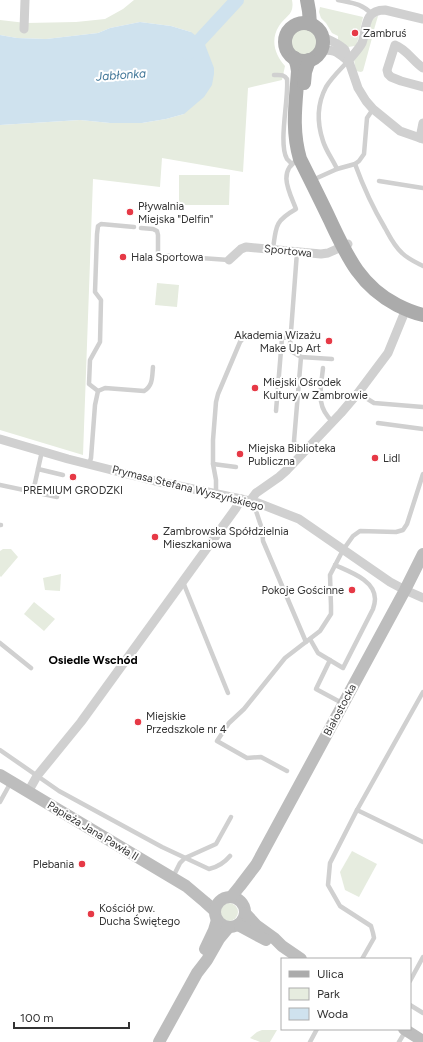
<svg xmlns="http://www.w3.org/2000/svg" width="423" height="1042" font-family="Figtree,sans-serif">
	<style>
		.green { fill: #e6ecdf }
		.water { fill: #cfe2ee }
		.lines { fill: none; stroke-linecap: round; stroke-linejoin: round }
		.river { stroke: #cfe2ee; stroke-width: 14 }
		.lane { stroke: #d0d0d0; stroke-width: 4.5 }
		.street { stroke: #d0d0d0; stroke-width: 9 }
		.secondary { stroke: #bdbdbd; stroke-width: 12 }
		.primary { stroke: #ababab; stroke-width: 14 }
		.poi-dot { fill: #e63946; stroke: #fff; stroke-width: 1.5 }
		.labels { text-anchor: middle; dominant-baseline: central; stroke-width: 4; stroke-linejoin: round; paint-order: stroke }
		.poi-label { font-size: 11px; fill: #333; stroke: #fff; text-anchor: start }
		.street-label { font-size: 11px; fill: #333; stroke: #fff }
		.water-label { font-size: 12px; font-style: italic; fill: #3f7597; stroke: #fff }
		.neighbourhood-label { font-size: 12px; font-weight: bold; fill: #000; stroke: #fff }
	</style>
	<rect width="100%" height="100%" fill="#fff"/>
	<g class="green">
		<path d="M 134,0 L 292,0 C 295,15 285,16 279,26 C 270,40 275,55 285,66 L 282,80 L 248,88 L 243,172 L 162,158 L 160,187 L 93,179 L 83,455 L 0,430 L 0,125 L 80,120 L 110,123 L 142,123 L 166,119 L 184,114 L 191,32 L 171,26 L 140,22 L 110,28 L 98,33 L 46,39 L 17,38 L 0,35 L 0,20 L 26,23 L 76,22 L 105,19 L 123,9 Z"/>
		<path d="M 320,7 L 363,17 L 357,44 L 355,46 L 348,47 L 338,41 L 338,36 L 332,33 L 326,23 L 321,18 L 319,12 Z"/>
		<path d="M 377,16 L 378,16 L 373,33 L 368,32 L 372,20 Z"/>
		<circle cx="304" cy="42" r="13"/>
		<path d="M 367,37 L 372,38 L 363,71 L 361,72 L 356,71 L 354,60 Z"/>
		<path d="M 179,175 L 230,175 L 229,205 L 179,205 Z"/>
		<path d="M 157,283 L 179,285 L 177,307 L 155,305 Z"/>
		<path d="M 3,549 L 11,549 L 18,557 L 1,577 L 0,576 L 0,551 Z"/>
		<path d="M 61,574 L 60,591 L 45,590 L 43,578 Z"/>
		<path d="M 34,602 L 55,619 L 44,631 L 24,614 Z"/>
		<path d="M 352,851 L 377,864 L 359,897 L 345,890 L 340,872 Z"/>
		<circle cx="229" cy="912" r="9"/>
		<path d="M 262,1030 L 277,1030 L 270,1042 L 260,1042 L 250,1038 L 257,1032 Z"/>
	</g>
	<path class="water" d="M 140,22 L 171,26 L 191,32 L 204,42 L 214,68 L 214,74 L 212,85 L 204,97 L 184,114 L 166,119 L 142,123 L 110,123 L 80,120 L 0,125 L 0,35 L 17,38 L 46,39 L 98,33 L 110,28 Z"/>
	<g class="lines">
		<path class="river" d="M 188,53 L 237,0"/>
		<g class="lane">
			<path d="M 338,0 C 352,3 361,3 372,14"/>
			<path d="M 274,75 C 280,75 284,74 287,79 C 289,98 278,144 287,159 C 288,160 290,162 291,163"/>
			<path d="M 373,109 L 367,118 L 364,154 L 359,161 L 355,164 C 363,186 373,208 385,228 C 390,237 394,246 402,253 C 408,259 415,262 423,266"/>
			<path d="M 337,169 C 333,160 326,151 323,141 C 317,123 317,104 326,87 C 332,77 341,69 348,61"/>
			<path d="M 317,178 L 337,169 L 355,164"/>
			<path d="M 379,181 L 423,188"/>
			<path d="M 141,228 L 153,229 L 157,231 L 158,235 L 158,255 L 229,260"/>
			<path d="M 273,249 C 276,226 275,221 296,209 C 289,191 277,171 299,159"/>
			<path d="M 297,252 L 290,345 L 291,351 L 301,357 L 294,441 L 295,446 L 302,454"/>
			<path d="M 301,357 L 332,359"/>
			<path d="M 323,368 C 321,389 315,406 333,422"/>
			<path d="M 98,391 L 105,388 L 144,391 C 153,386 152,377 153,367"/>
			<path d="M 358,393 L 374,403 L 423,407"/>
			<path d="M 276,411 L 282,338"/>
			<path d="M 378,423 L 423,429"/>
			<path d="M 89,464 L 91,458 L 95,405 L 98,391 L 89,384 L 90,360 L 100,342 L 101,300 L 95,292 L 97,234 L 98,226 L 101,224 L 134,227"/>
			<path d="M 213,464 L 236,467"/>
			<path d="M 38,469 L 63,475"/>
			<path d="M 0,485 L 57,497"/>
			<path d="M 33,492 L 42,451"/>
			<path d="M 216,494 L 216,480 L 213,464 L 213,440 L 216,402 L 218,394 L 240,342 L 244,337 L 249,335 L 290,338"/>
			<path d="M 258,503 L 256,511 L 262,529 L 263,541 L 306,642"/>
			<path d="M 0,525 L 1,525"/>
			<path d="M 183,582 L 228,693"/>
			<path d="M 310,639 L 318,653 L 343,668 L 373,609 C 374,606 375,602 375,599 C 375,580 350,572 335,565"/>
			<path d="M 0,643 L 31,668"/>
			<path d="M 330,660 L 316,689 L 342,703"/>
			<path d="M 0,750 L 59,791 L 162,847 L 209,869 C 218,867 225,862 230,856"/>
			<path d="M 287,771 L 261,757 L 247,758 L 217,741 L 229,723 L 244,709 L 285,658 L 320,631 L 331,614 L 331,606 L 330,575 L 343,550 L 353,536 L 360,531 L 396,532 L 403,530 L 407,524 L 423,474"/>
			<path d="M 0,802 L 11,782"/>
			<path d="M 357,810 L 423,842"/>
			<path d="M 173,877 L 180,863 L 185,858 L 216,844 L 231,817"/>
			<path d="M 362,959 L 374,938 L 373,933 L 371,926 L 340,906 L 328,885 L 330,863 L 357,810 L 423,692"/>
			<path d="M 410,981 L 423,957"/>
			<path d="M 410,1005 L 423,1013"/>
			<path d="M 310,1042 L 317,1029"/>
			<path d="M 399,1042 L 405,1032"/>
		</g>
		<g class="street">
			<path d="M 24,29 L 25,0"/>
			<path d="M 321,35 C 329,41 339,43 345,50 L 358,88 L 366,101 L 373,109 L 400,131 L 423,139"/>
			<path d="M 320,51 C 334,48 338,53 348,61"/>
			<path d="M 348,61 C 353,55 359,49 362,43 C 367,29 363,10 385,10 L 423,19"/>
			<path d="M 423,68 C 413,61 406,49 395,45 L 387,70 L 388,74 L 391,77 L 401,81 L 423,87"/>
			<path d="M 420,138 L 423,123"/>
			<path d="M 229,260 L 241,249 L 246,247 L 321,254 L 328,253 L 348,244"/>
			<path d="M 0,439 L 68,459 L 155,481 L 241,499 L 258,503 L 299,519 L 390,582 L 405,590 L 423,598"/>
			<path d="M 250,501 L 256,493 L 279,477 L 287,470 L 341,413 L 358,393 L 388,353 L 406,309"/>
			<path d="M 28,792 L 37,776 L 81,722 L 236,508 L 241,499"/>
		</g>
		<g class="secondary">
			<path d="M 0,775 L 186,886 L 205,902 L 215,911"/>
			<circle cx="230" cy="912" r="15"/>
			<path d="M 231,897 L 240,886 L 256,865 L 405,590 L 423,554"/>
			<path d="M 245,913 L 256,925 L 274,938 L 282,946 L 301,959"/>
			<path d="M 238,925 L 266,940"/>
			<path d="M 205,949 L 214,930 L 217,920"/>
			<path d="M 404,1029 L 423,1041"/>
			<path d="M 159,1042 L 197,973 L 207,960 L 219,939 L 229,927"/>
		</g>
		<g class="primary">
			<path d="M 307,0 L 309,11 L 310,24"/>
			<circle cx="304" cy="42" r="19"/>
			<path d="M 295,58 L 297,65 L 298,71 C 296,102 291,128 300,159 C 310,179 320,199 330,220 C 347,256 360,286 397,305 C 405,309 414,313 423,315"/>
			<path d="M 304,83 L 305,72 L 309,60"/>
		</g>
	</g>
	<g class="poi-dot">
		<circle cx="355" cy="33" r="4"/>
		<circle cx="130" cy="212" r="4"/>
		<circle cx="123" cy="257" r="4"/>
		<circle cx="329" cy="341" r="4"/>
		<circle cx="255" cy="388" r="4"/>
		<circle cx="240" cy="454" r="4"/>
		<circle cx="375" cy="458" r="4"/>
		<circle cx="73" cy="477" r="4"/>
		<circle cx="155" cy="537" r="4"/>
		<circle cx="352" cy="590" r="4"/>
		<circle cx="138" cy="722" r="4"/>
		<circle cx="82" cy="864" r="4"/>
		<circle cx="91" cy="914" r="4"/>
	</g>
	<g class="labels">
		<g class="poi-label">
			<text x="363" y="33">Zambruś</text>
			<text x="138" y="206">Pływalnia<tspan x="138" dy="13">Miejska "Delfin"</tspan></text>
			<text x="131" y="257">Hala Sportowa</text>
			<text x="321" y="335" text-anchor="end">Akademia Wizażu<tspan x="321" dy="13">Make Up Art</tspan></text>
			<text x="263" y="382">Miejski Ośrodek<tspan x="263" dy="13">Kultury w Zambrowie</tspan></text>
			<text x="248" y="448">Miejska Biblioteka<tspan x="248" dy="13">Publiczna</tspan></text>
			<text x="383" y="458">Lidl</text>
			<text x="73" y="490" text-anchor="middle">PREMIUM GRODZKI</text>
			<text x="163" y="531">Zambrowska Spółdzielnia<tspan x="163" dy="13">Mieszkaniowa</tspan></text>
			<text x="344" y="590" text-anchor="end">Pokoje Gościnne</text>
			<text x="146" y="716">Miejskie<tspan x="146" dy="13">Przedszkole nr 4</tspan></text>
			<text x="74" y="864" text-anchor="end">Plebania</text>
			<text x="99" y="908">Kościół pw.<tspan x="99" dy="13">Ducha Świętego</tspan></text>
		</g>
		<g class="street-label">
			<text transform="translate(288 251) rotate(6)">Sportowa</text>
			<text transform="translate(188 488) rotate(14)">Prymasa Stefana Wyszyńskiego</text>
			<text transform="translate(340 710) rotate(-62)">Białostocka</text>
			<text transform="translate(93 831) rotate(31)">Papieża Jana Pawła II</text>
		</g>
		<g class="water-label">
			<text transform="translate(121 75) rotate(-4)">Jabłonka</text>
		</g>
		<g class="neighbourhood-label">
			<text x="93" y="660">Osiedle Wschód</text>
		</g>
	</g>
	<rect x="281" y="958" width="130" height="72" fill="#ffffff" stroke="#adadad"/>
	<rect x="289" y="971" width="20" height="6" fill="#ababab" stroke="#adadad"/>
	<text x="317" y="978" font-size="12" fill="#333333">Ulica</text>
	<rect x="289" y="988" width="20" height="12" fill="#e6ecdf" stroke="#adadad"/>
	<text x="317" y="998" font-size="12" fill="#333333">Park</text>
	<rect x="289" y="1008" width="20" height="12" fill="#cfe2ee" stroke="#adadad"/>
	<text x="317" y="1018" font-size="12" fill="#333333">Woda</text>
	<path d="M14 1022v6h115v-6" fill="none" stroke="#333333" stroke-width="2"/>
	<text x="20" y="1022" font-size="12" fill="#333333" stroke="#ffffff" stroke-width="3" paint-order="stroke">100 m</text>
</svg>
